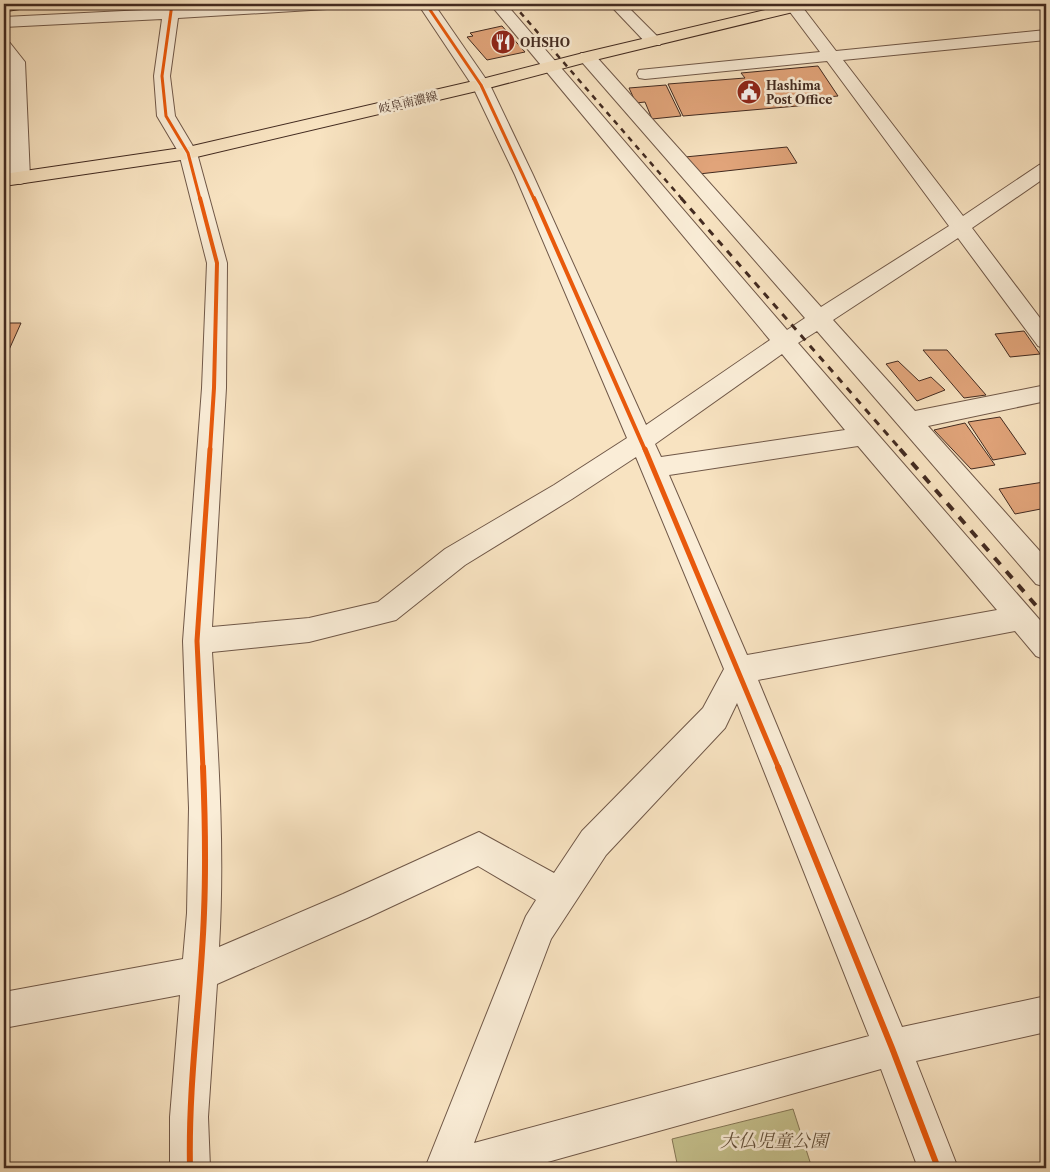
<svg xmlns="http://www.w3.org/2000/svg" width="1050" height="1172" font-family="'Libre Caslon Text','Noto Serif JP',serif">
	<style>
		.green { fill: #c5c18d; stroke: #847656 }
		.building { fill: #e1a47a; stroke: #422a20 }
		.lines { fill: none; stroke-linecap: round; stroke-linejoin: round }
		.minor-casing { stroke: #705848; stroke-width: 2 }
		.major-casing { stroke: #422a20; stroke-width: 2 }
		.minor { fill: #faedd7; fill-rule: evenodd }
		.major { fill: #f8e3c1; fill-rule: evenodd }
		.rail-far2 { stroke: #422a20; stroke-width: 2.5; stroke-dasharray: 5.5 5.5; stroke-linecap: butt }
		.rail-far1 { stroke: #422a20; stroke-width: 3; stroke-dasharray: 7 7; stroke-linecap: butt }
		.rail { stroke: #422a20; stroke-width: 4; stroke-dasharray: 9 9; stroke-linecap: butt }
		.cycleway-far3-casing { stroke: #faedd7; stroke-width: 5 }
		.cycleway-far2-casing { stroke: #faedd7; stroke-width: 6 }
		.cycleway-far1-casing { stroke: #faedd7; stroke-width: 8 }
		.cycleway-casing { stroke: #faedd7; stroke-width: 9 }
		.cycleway-far3 { stroke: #e8590c; stroke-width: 3 }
		.cycleway-far2 { stroke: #e8590c; stroke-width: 4 }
		.cycleway-far1 { stroke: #e8590c; stroke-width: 5 }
		.cycleway { stroke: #e8590c; stroke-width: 6 }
		.labels { text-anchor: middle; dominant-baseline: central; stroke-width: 5; stroke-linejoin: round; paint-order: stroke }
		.far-poi-label { font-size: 12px; font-weight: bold; fill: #422a20; stroke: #faedd7; text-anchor: start }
		.far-street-label { font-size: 12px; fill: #422a20; stroke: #faedd7 }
		.near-park-label { font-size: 18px; font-style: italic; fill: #63503b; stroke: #faedd7 }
	</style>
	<rect width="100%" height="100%" fill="#f8e3c1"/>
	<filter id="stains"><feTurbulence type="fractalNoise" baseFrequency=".004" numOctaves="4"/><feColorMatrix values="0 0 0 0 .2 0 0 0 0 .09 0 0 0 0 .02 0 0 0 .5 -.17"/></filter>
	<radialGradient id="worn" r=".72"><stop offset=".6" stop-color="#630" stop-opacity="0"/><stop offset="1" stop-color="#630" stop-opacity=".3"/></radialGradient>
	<path class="green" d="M 793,1109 L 812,1168 L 678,1168 L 672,1139 Z"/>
	<g class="building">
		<path d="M 4,4 L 54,4 L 4,12 Z"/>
		<path d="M 502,26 L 525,52 L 487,60 L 467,37 L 473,36 L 470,33 Z"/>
		<path d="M 818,66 L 838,96 L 805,99 L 809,105 L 683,116 L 668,84 L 745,78 L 741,73 Z"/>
		<path d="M 666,85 L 681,116 L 652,119 L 645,102 L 636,103 L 629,88 Z"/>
		<path d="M 787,147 L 797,163 L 699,174 L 685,157 Z"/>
		<path d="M 4,323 L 21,323 L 4,361 Z"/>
		<path d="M 1024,331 L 1040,354 L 1010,357 L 995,334 Z"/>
		<path d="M 923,350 L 947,350 L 986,395 L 964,398 Z"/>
		<path d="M 898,361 L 919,381 L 931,377 L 945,390 L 917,401 L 886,364 Z"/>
		<path d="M 1000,417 L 1026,454 L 993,460 L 968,422 Z"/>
		<path d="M 965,423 L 995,465 L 971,469 L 934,430 Z"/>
		<path d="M 1044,482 L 1046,484 L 1046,508 L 1015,514 L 999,489 Z"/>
	</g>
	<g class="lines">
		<defs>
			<g id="minor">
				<path d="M 164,4 L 180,4 L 179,9 L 274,4 L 335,4 L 332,7 L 327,9 L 178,18 L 170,76 L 175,116 L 197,153 L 227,263 L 226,388 L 212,627 L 309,618 L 378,602 L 445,549 L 554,485 L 627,438 L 515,175 L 472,85 L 418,4 L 434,4 L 490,85 L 533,175 L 646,425 L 770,340 L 490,4 L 506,4 L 787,330 L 805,318 L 581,61 L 579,57 L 581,53 L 593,53 L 821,307 L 949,226 L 827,61 L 645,79 L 639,78 L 637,74 L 639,70 L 820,52 L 784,4 L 800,4 L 836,51 L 1046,30 L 1046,40 L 843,60 L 963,216 L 1039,165 L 1046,163 L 1046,177 L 972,228 L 1046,326 L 1046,349 L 1038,346 L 958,238 L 833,320 L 915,411 L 1046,385 L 1046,401 L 928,426 L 1046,558 L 1046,587 L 1036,584 L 817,331 L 798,343 L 1046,627 L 1046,660 L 1036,656 L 1015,631 L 758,680 L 902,1027 L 1046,996 L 1046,1032 L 916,1061 L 958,1168 L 918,1168 L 881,1069 L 526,1168 L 425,1168 L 521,928 L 526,916 L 536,900 L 478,866 L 367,918 L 217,984 L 208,1117 L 210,1168 L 170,1168 L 170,1117 L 180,995 L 4,1028 L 4,992 L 183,959 L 187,913 L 189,808 L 183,641 L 202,388 L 207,263 L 179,153 L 157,116 L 154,76 L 162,19 L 4,27 L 4,17 L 164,9 ZM 782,354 L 845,430 L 661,457 L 655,444 ZM 858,446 L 997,610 L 747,655 L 669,475 ZM 636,457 L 724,669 L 703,708 L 582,831 L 554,873 L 479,832 L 343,894 L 219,947 C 225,849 218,750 212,652 L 309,642 L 396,620 L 465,565 L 572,499 ZM 737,703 L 869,1036 L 474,1143 L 551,939 L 606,855 L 725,728 Z"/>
				<path d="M 609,4 L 625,4 L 660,39 L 662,42 L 660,45 L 648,45 Z"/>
				<path d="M 4,41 L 10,43 L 25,62 L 30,178 L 27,182 L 20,184 L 13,182 L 10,178 L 9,62 L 4,56 Z"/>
			</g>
			<path id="major" d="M 791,4 L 817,4 L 814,7 L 591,61 L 481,90 L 188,159 L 4,186 L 4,174 L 188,147 L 478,80 L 587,52 Z"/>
		</defs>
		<use href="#minor" class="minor-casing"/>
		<use href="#major" class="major-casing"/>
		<use href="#minor" class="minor"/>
		<use href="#major" class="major"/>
		<path class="rail-far2" d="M 513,4 L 682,199"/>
		<path class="rail-far1" d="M 681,198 L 901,450"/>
		<path class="rail" d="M 900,449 L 1046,617"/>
		<defs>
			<g id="cycleway-far3">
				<path d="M 172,4 L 162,76 L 166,116 L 188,153 L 200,199"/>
				<path d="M 426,4 L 481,85 L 534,199"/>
			</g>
			<g id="cycleway-far2">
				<path d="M 200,198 L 217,263 L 214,388 L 210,450"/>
				<path d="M 534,198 L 645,450"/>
			</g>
			<g id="cycleway-far1">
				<path d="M 645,449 L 779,769"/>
				<path d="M 203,769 L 197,641 L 210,449"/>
			</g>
			<g id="cycleway">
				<path d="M 778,767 L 892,1048 L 938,1168"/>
				<path d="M 190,1168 C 188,1082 201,998 204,913 C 206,864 205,816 203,767"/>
			</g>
		</defs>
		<use href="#cycleway-far3" class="cycleway-far3-casing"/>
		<use href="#cycleway-far2" class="cycleway-far2-casing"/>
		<use href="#cycleway-far1" class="cycleway-far1-casing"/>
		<use href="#cycleway" class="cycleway-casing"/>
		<use href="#cycleway-far3" class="cycleway-far3"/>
		<use href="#cycleway-far2" class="cycleway-far2"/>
		<use href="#cycleway-far1" class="cycleway-far1"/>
		<use href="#cycleway" class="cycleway"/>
	</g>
	<defs>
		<symbol id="restaurant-disc" viewBox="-11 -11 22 22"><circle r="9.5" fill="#8f2418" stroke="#faedd7"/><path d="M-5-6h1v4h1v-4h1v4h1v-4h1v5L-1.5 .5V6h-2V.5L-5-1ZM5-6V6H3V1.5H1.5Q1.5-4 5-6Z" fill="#fff"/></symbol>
		<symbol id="civic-disc" viewBox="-11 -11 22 22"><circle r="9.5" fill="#8f2418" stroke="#faedd7"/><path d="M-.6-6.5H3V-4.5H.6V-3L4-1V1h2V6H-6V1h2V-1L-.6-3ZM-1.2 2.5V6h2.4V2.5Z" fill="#fff"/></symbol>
	</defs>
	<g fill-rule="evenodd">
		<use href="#restaurant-disc" x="489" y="28" width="28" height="28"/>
		<use href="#civic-disc" x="735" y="78" width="28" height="28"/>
	</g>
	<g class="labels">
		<g class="far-poi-label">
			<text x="520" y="42">OHSHO</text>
			<text x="766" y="85">Hashima<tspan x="766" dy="14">Post Office</tspan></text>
		</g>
		<g class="far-street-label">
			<text transform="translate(408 102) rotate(-13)">岐阜南濃線</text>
		</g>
		<g class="near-park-label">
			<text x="774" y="1141">大仏児童公園</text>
		</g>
	</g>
	<rect width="1050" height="1172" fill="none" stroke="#f8e3c1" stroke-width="20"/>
	<rect x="5" y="5" width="1040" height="1162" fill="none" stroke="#422a20" stroke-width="2.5"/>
	<rect x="10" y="10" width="1030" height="1152" fill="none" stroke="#422a20"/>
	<rect width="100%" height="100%" filter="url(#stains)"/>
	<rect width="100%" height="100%" fill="url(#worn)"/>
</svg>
